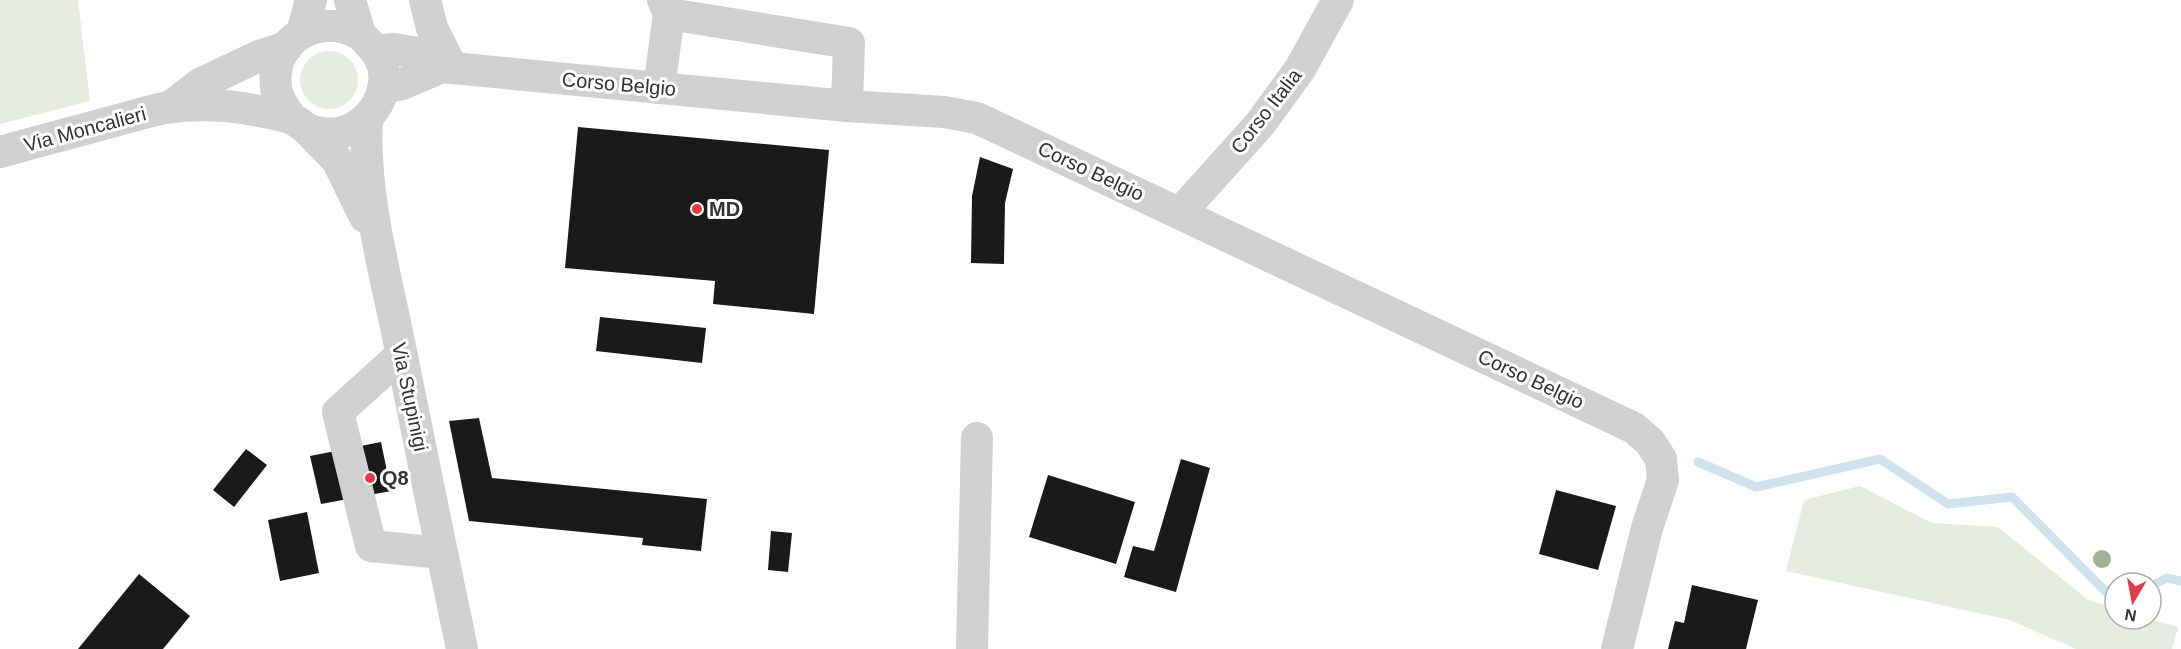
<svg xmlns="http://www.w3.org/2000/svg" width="2181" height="649" font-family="Arial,sans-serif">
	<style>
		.green { fill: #e6ecdf }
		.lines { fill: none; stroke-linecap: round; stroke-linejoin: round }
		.stream { stroke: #cfe2ee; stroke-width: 9 }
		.building { fill: #1a1a1a }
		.minor { stroke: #d0d0d0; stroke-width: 32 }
		.tree { fill: #a2b095 }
		.poi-dot { fill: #e63946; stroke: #fff; stroke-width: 2 }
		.labels { text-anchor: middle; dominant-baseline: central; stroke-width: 6; stroke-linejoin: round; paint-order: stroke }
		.street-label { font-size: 20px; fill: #333; stroke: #fff }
		.poi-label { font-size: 20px; font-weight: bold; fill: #333; stroke: #fff; text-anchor: start }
	</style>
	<rect width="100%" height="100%" fill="#fff"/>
	<g class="green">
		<path d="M 0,0 L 78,0 L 90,101 L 0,124 Z"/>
		<circle cx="329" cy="80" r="29"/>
		<path d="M 1860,486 L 1932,523 L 1998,527 L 2088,600 L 2115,608 L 2115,619 L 2150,619 L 2178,627 L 2172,649 L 2076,649 L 2010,620 L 1786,571 L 1804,500 Z"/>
	</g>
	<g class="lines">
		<g class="stream">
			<path d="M 1698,462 L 1756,487 L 1880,459 L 1948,504 L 2012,497 L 2115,601"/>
			<path d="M 2151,586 L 2167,578 L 2181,581"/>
		</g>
	</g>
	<g class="building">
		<path d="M 578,127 L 829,150 L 814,314 L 713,304 L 715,281 L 565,268 Z"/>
		<path d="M 980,157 L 1013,169 L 1005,203 L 1004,264 L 971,263 L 972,196 Z"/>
		<path d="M 600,317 L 706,328 L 702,363 L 596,351 Z"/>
		<path d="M 479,418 L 492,478 L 707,499 L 701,551 L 642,545 L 643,538 L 469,521 L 449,421 Z"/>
		<path d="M 381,442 L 391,491 L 321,504 L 310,456 Z"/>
		<path d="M 246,449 L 267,465 L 234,507 L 213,490 Z"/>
		<path d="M 1181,459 L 1210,468 L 1176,592 L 1124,577 L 1133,546 L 1154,551 Z"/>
		<path d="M 1048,475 L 1135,502 L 1116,564 L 1029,537 Z"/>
		<path d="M 1556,490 L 1616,506 L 1598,570 L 1539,554 Z"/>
		<path d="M 307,512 L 319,573 L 280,581 L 268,520 Z"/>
		<path d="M 771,531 L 792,533 L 788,572 L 768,570 Z"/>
		<path d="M 139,574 L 190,616 L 163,649 L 78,649 Z"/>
		<path d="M 1692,585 L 1758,600 L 1746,649 L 1668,649 L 1675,621 L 1684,623 Z"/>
	</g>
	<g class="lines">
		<g class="minor">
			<path d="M 350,0 L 360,34"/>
			<path d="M 425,0 L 432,28 L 452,68"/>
			<path d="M 669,14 L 849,43 L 847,106"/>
			<path d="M 302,33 L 311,0"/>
			<path d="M 376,51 L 394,49 L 425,54 L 442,67"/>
			<path d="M 383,88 L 402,84 L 442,67 L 847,106 L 944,112 L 977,118 L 1634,428 L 1650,442 L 1661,459 L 1663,480 L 1647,528 L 1617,649"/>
			<path d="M 659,88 L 669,14 L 663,0"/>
			<path d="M 170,107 L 200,84 L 259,56 L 287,47"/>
			<path d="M 367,120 C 363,188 382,261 396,327 C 417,434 440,542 462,649"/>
			<path d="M 307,129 L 337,160 L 365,217"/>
			<path d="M 0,152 C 39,141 79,131 118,120 C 135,116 154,109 171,107 C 188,105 208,105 225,106 C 239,107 280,114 292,119 C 298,121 302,126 307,129 C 318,133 332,135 343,132 C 377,122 398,79 374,49 C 369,44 364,37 358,33 C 318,12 270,40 276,87 C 277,99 285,109 292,119"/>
			<path d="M 1180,213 L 1260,124 L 1300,69 L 1338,0"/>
			<path d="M 401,355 L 338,412 L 371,546 L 442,553"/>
			<path d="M 972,649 L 977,438"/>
		</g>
	</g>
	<circle class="tree" cx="2102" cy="559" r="9"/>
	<g class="poi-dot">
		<circle cx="697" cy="209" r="6"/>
		<circle cx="370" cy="478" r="6"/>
	</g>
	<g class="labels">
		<g class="street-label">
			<text transform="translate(619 84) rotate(5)">Corso Belgio</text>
			<text transform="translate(1266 111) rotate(-52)">Corso Italia</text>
			<text transform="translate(85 129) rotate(-15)">Via Moncalieri</text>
			<text transform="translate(1091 171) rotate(25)">Corso Belgio</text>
			<text transform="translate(1531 379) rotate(25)">Corso Belgio</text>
			<text transform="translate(410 397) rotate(78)">Via Stupinigi</text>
		</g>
		<g class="poi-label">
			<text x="709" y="209">MD</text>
			<text x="382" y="478">Q8</text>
		</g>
	</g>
	<g transform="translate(2133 601) rotate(190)"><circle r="28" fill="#ffffff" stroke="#adadad" stroke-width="1.5"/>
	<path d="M0-4.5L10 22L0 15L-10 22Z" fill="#e63946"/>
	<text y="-9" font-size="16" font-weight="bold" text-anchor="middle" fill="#333333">N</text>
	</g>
</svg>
